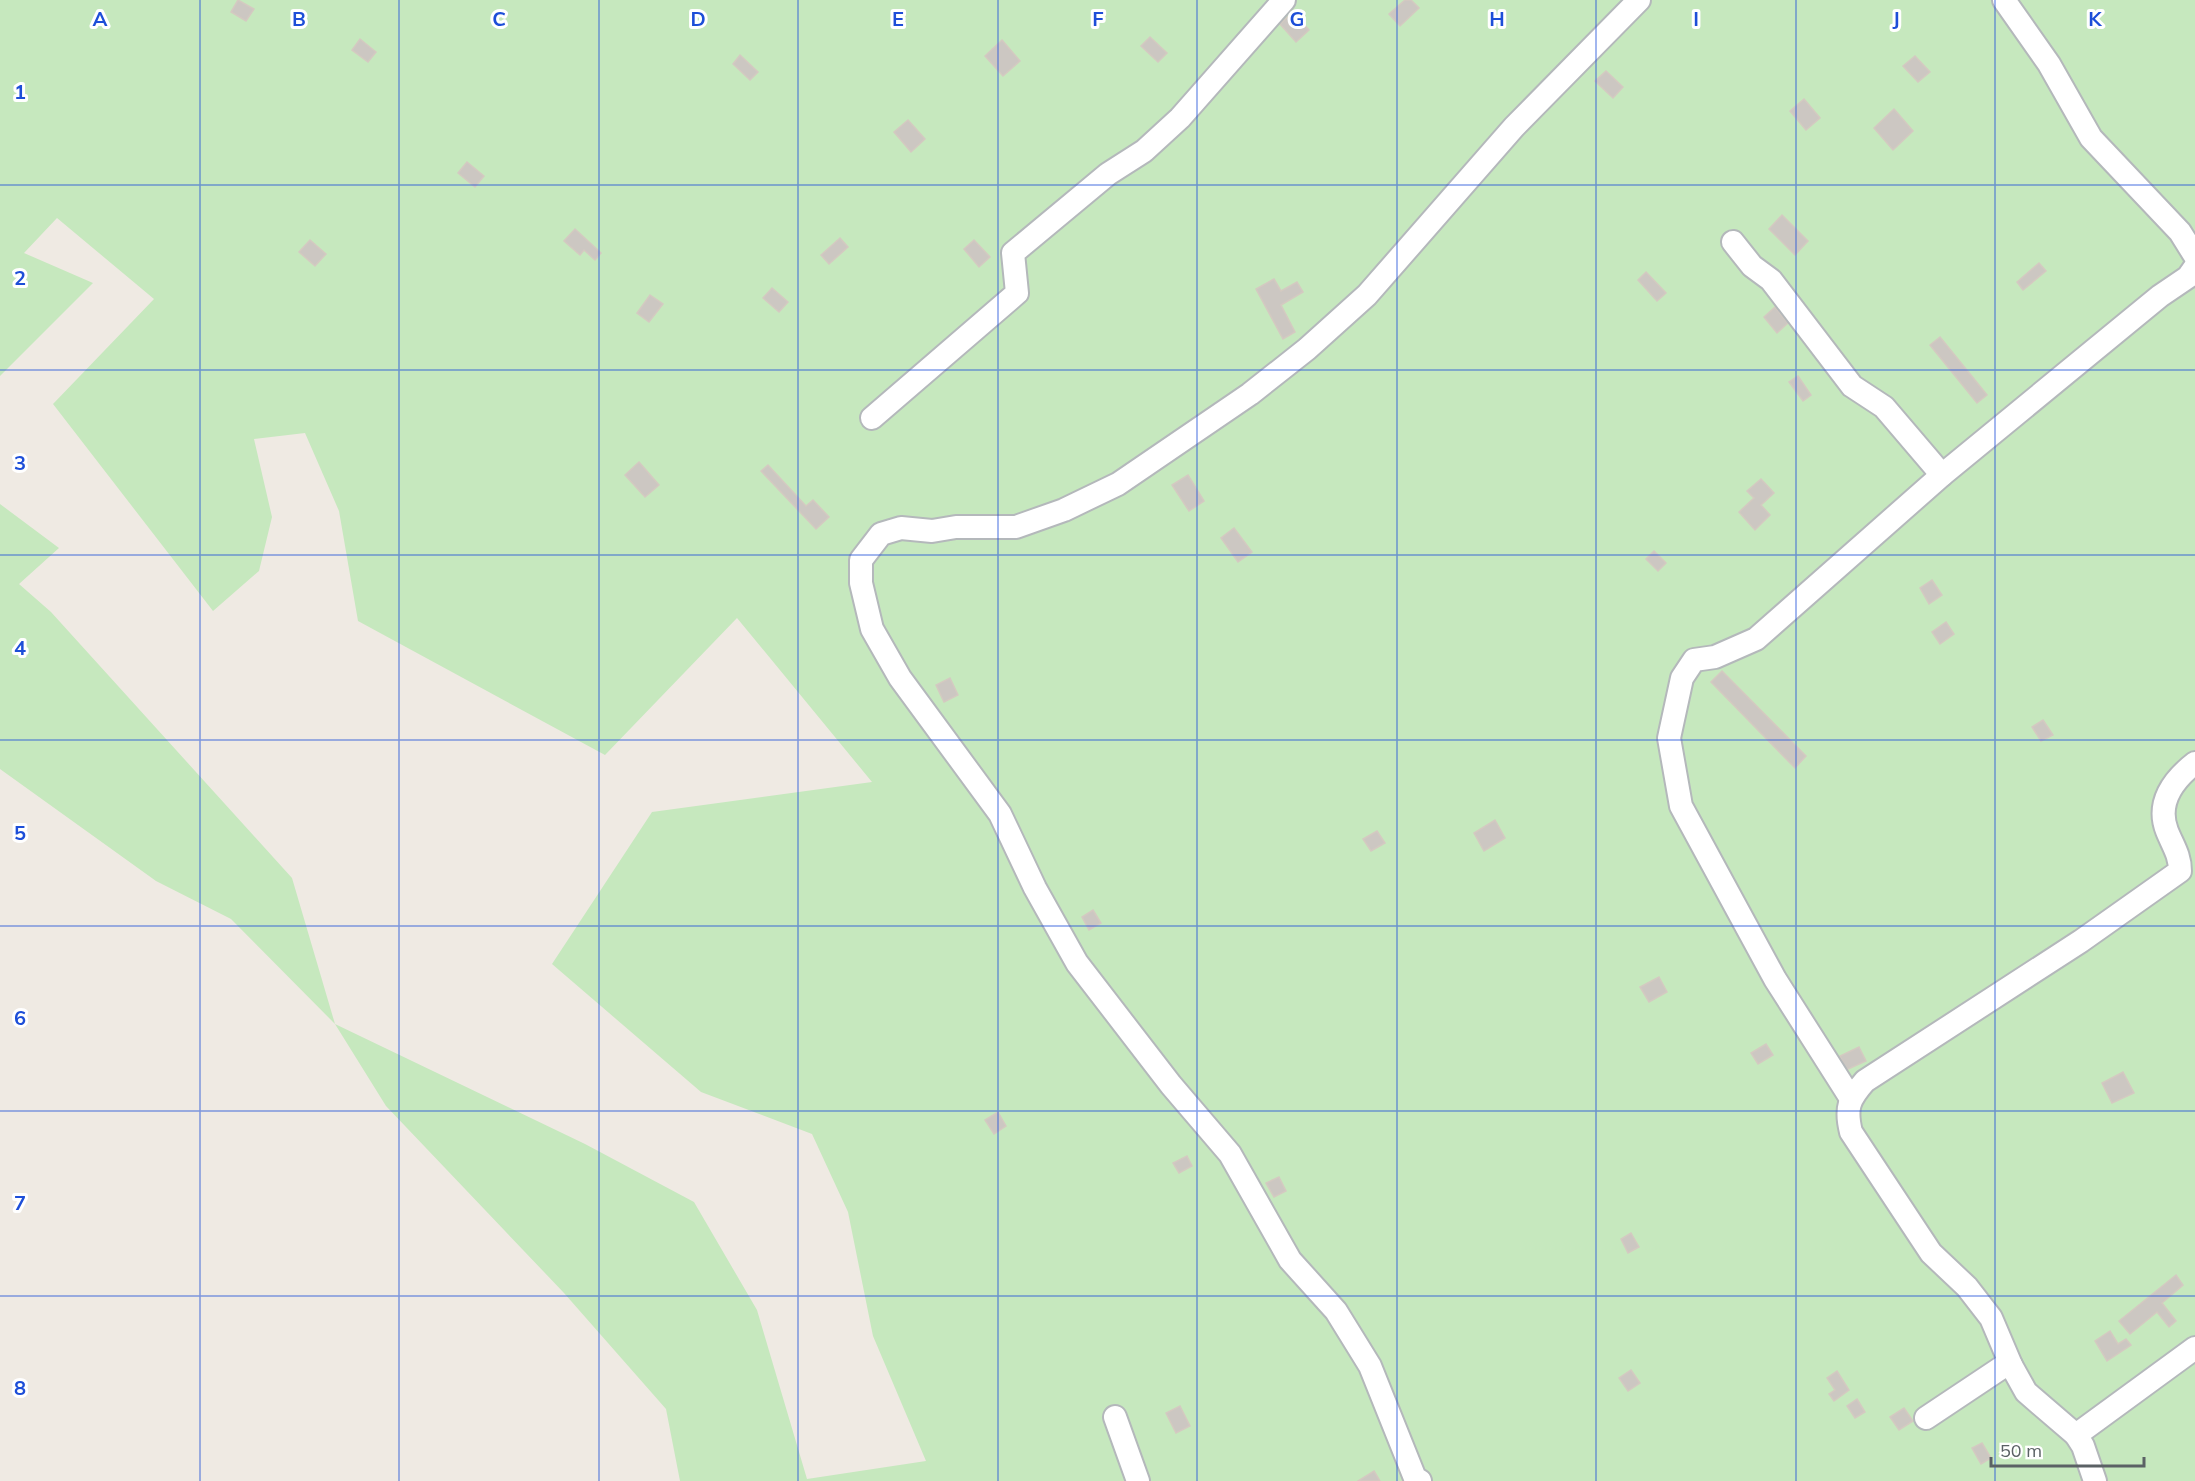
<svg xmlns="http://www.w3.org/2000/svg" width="2195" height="1481" font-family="Mulish,sans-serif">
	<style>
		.green { fill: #c6e8be }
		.building { fill: #ccc7c2; stroke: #d4cac1; stroke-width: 1.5 }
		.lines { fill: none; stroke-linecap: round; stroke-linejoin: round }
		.minor-casing { stroke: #b4b8bb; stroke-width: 26 }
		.minor { stroke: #fff; stroke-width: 22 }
		.grid { fill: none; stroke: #1d4ed8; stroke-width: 1.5; stroke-opacity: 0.55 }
		.grid-label { font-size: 20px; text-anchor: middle; font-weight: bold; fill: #1d4ed8; stroke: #fff; stroke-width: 6; stroke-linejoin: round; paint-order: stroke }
	</style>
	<rect width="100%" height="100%" fill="#efeae3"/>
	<path class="green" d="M 0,0 L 2195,0 L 2195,1481 L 680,1481 L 666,1409 L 564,1293 L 386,1106 L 335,1024 L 231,919 L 156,881 L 0,769 L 0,504 L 59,548 L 19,584 L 51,612 L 292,878 L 335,1024 L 585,1144 L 694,1202 L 757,1310 L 807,1479 L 926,1461 L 873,1336 L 848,1212 L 812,1134 L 701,1092 L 552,964 L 652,812 L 872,782 L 737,618 L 605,755 L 358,621 L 339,511 L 305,433 L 254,439 L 272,517 L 259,571 L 213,611 L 53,404 L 154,299 L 57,218 L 24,253 L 93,283 L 0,376 Z"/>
	<g class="building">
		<path d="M 238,0 L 254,9 L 246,21 L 231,12 Z"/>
		<path d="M 1405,0 L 1411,0 L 1419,8 L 1400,26 L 1389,14 Z"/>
		<path d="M 1293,12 L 1309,30 L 1296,42 L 1280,24 Z"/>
		<path d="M 1150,37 L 1167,53 L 1158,62 L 1141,46 Z"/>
		<path d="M 360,39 L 376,52 L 368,62 L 352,50 Z"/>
		<path d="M 1002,40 L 1020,61 L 1003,76 L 985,56 Z"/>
		<path d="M 740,55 L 758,72 L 750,80 L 733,64 Z"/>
		<path d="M 1915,56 L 1930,72 L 1918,82 L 1903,66 Z"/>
		<path d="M 1606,71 L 1623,87 L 1613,98 L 1595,81 Z"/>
		<path d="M 1804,99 L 1820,118 L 1806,130 L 1790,111 Z"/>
		<path d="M 1894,109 L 1913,131 L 1893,150 L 1874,128 Z"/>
		<path d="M 908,120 L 925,139 L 911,152 L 894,132 Z"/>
		<path d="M 467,162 L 484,176 L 475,187 L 458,173 Z"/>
		<path d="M 1782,215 L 1808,241 L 1795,255 L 1769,229 Z"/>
		<path d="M 575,229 L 601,253 L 595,260 L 584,250 L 580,255 L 564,241 Z"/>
		<path d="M 840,238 L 848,247 L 829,264 L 821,255 Z"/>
		<path d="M 310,240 L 326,254 L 315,266 L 299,252 Z"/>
		<path d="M 974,240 L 990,257 L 979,267 L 964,249 Z"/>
		<path d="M 2039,263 L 2046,271 L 2023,290 L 2017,282 Z"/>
		<path d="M 1646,272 L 1666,293 L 1657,301 L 1638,280 Z"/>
		<path d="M 1274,279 L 1281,291 L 1297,282 L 1303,292 L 1281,305 L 1295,332 L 1283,339 L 1256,289 Z"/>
		<path d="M 772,288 L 788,302 L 779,312 L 763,298 Z"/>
		<path d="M 650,295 L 663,304 L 649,322 L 637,313 Z"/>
		<path d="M 1775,307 L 1788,323 L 1777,333 L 1764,317 Z"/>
		<path d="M 1940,337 L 1987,395 L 1977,403 L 1930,345 Z"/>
		<path d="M 1798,376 L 1811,395 L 1803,401 L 1789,382 Z"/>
		<path d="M 639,462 L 659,485 L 645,497 L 625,475 Z"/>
		<path d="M 768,465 L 806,506 L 813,500 L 829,517 L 816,529 L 761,471 Z"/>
		<path d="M 1188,475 L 1204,501 L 1189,511 L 1172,485 Z"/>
		<path d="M 1761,479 L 1774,493 L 1761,505 L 1770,515 L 1755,530 L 1739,512 L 1754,498 L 1747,491 Z"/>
		<path d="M 1234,528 L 1252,552 L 1238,562 L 1221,538 Z"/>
		<path d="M 1654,551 L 1666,563 L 1658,571 L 1646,559 Z"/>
		<path d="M 1932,580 L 1942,595 L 1929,604 L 1920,588 Z"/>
		<path d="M 1946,622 L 1954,634 L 1940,644 L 1932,632 Z"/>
		<path d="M 1722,671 L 1806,756 L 1795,768 L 1711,682 Z"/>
		<path d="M 950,678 L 958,695 L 944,702 L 936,685 Z"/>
		<path d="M 2043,720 L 2053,735 L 2041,741 L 2032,727 Z"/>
		<path d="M 1495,820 L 1505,838 L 1484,851 L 1474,833 Z"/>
		<path d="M 1377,831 L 1385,843 L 1371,851 L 1363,839 Z"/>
		<path d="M 1093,910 L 1101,923 L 1089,930 L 1082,917 Z"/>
		<path d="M 1659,977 L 1667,992 L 1649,1002 L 1640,987 Z"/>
		<path d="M 1766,1044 L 1773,1055 L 1758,1064 L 1751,1053 Z"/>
		<path d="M 1859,1047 L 1866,1061 L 1846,1070 L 1840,1056 Z"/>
		<path d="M 2123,1072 L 2134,1093 L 2112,1103 L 2102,1083 Z"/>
		<path d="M 998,1112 L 1006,1126 L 994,1134 L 985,1120 Z"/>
		<path d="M 1187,1156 L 1192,1166 L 1179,1173 L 1173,1163 Z"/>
		<path d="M 1279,1177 L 1286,1191 L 1274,1197 L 1266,1183 Z"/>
		<path d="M 1631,1233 L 1639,1247 L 1628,1253 L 1621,1239 Z"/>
		<path d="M 2176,1275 L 2183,1285 L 2162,1303 L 2176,1321 L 2169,1327 L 2157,1312 L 2130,1334 L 2119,1321 Z"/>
		<path d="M 2110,1331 L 2118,1344 L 2126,1339 L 2131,1345 L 2107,1361 L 2095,1341 Z"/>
		<path d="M 1631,1370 L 1640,1383 L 1628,1391 L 1619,1378 Z"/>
		<path d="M 1837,1371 L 1849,1390 L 1834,1401 L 1829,1394 L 1835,1390 L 1827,1378 Z"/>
		<path d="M 1857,1399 L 1865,1412 L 1855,1418 L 1847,1406 Z"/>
		<path d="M 1180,1406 L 1190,1426 L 1176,1433 L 1166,1413 Z"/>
		<path d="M 1904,1408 L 1913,1421 L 1899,1430 L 1890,1417 Z"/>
		<path d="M 1982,1443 L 1991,1458 L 1981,1464 L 1972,1448 Z"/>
		<path d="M 1374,1471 L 1380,1481 L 1358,1481 Z"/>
	</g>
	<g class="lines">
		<defs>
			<g id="minor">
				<path d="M 2004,0 L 2049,64 L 2091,138 L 2180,232 L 2195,256"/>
				<path d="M 1733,242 L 1752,266 L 1771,280 L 1852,386 L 1884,407 L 1942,475"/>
				<path d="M 872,418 L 1017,293 L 1013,253 L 1108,174 L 1144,151 L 1180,118 L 1284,0"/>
				<path d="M 1850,1097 L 1775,979 L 1681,806 L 1669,738 L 1682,678 L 1694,660 L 1715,657 L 1756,639 L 1942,475 L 2160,296 L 2188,277 L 2195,267"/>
				<path d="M 2011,1365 L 1991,1318 L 1967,1287 L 1931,1253 L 1851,1132 C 1845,1108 1849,1099 1865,1081 L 2081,941 L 2180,871 C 2180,855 2173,846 2167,831 C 2156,803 2173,780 2195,763"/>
				<path d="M 1115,1417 L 1138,1481"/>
				<path d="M 1926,1418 L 2004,1366 L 2011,1365 L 2026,1392 L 2076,1435 L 2195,1348"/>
				<path d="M 2076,1435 L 2083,1446 L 2095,1481"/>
				<path d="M 1420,1481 L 1415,1478 L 1370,1366 L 1336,1311 L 1290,1260 L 1230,1154 L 1171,1085 L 1077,963 L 1035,888 L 1000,814 L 900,678 L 872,629 L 861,583 L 861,560 L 881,534 L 901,528 L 932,531 L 956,527 L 1016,527 L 1064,510 L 1118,484 L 1250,394 L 1307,349 L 1367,295 L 1514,127 L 1639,0"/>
			</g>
		</defs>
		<use href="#minor" class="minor-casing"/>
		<use href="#minor" class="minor"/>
	</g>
	<path class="grid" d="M 200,0 L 200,1481M 399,0 L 399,1481M 599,0 L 599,1481M 798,0 L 798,1481M 998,0 L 998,1481M 1197,0 L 1197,1481M 1397,0 L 1397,1481M 1596,0 L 1596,1481M 1796,0 L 1796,1481M 1995,0 L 1995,1481M 0,185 L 2195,185M 0,370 L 2195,370M 0,555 L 2195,555M 0,740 L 2195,740M 0,926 L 2195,926M 0,1111 L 2195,1111M 0,1296 L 2195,1296"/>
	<g class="grid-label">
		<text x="100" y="26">A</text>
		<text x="299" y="26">B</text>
		<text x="499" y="26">C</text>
		<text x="698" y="26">D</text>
		<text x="898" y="26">E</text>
		<text x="1098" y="26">F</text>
		<text x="1297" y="26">G</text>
		<text x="1497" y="26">H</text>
		<text x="1696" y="26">I</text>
		<text x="1896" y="26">J</text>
		<text x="2095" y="26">K</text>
		<text x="20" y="99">1</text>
		<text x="20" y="285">2</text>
		<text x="20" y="470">3</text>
		<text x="20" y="655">4</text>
		<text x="20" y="840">5</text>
		<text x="20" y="1025">6</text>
		<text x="20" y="1210">7</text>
		<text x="20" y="1395">8</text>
	</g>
	<path d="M1991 1457v9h153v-9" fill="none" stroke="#5b6165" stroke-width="3"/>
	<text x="2000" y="1457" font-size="18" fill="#5b6165" stroke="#ffffff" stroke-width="4.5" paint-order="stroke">50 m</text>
</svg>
